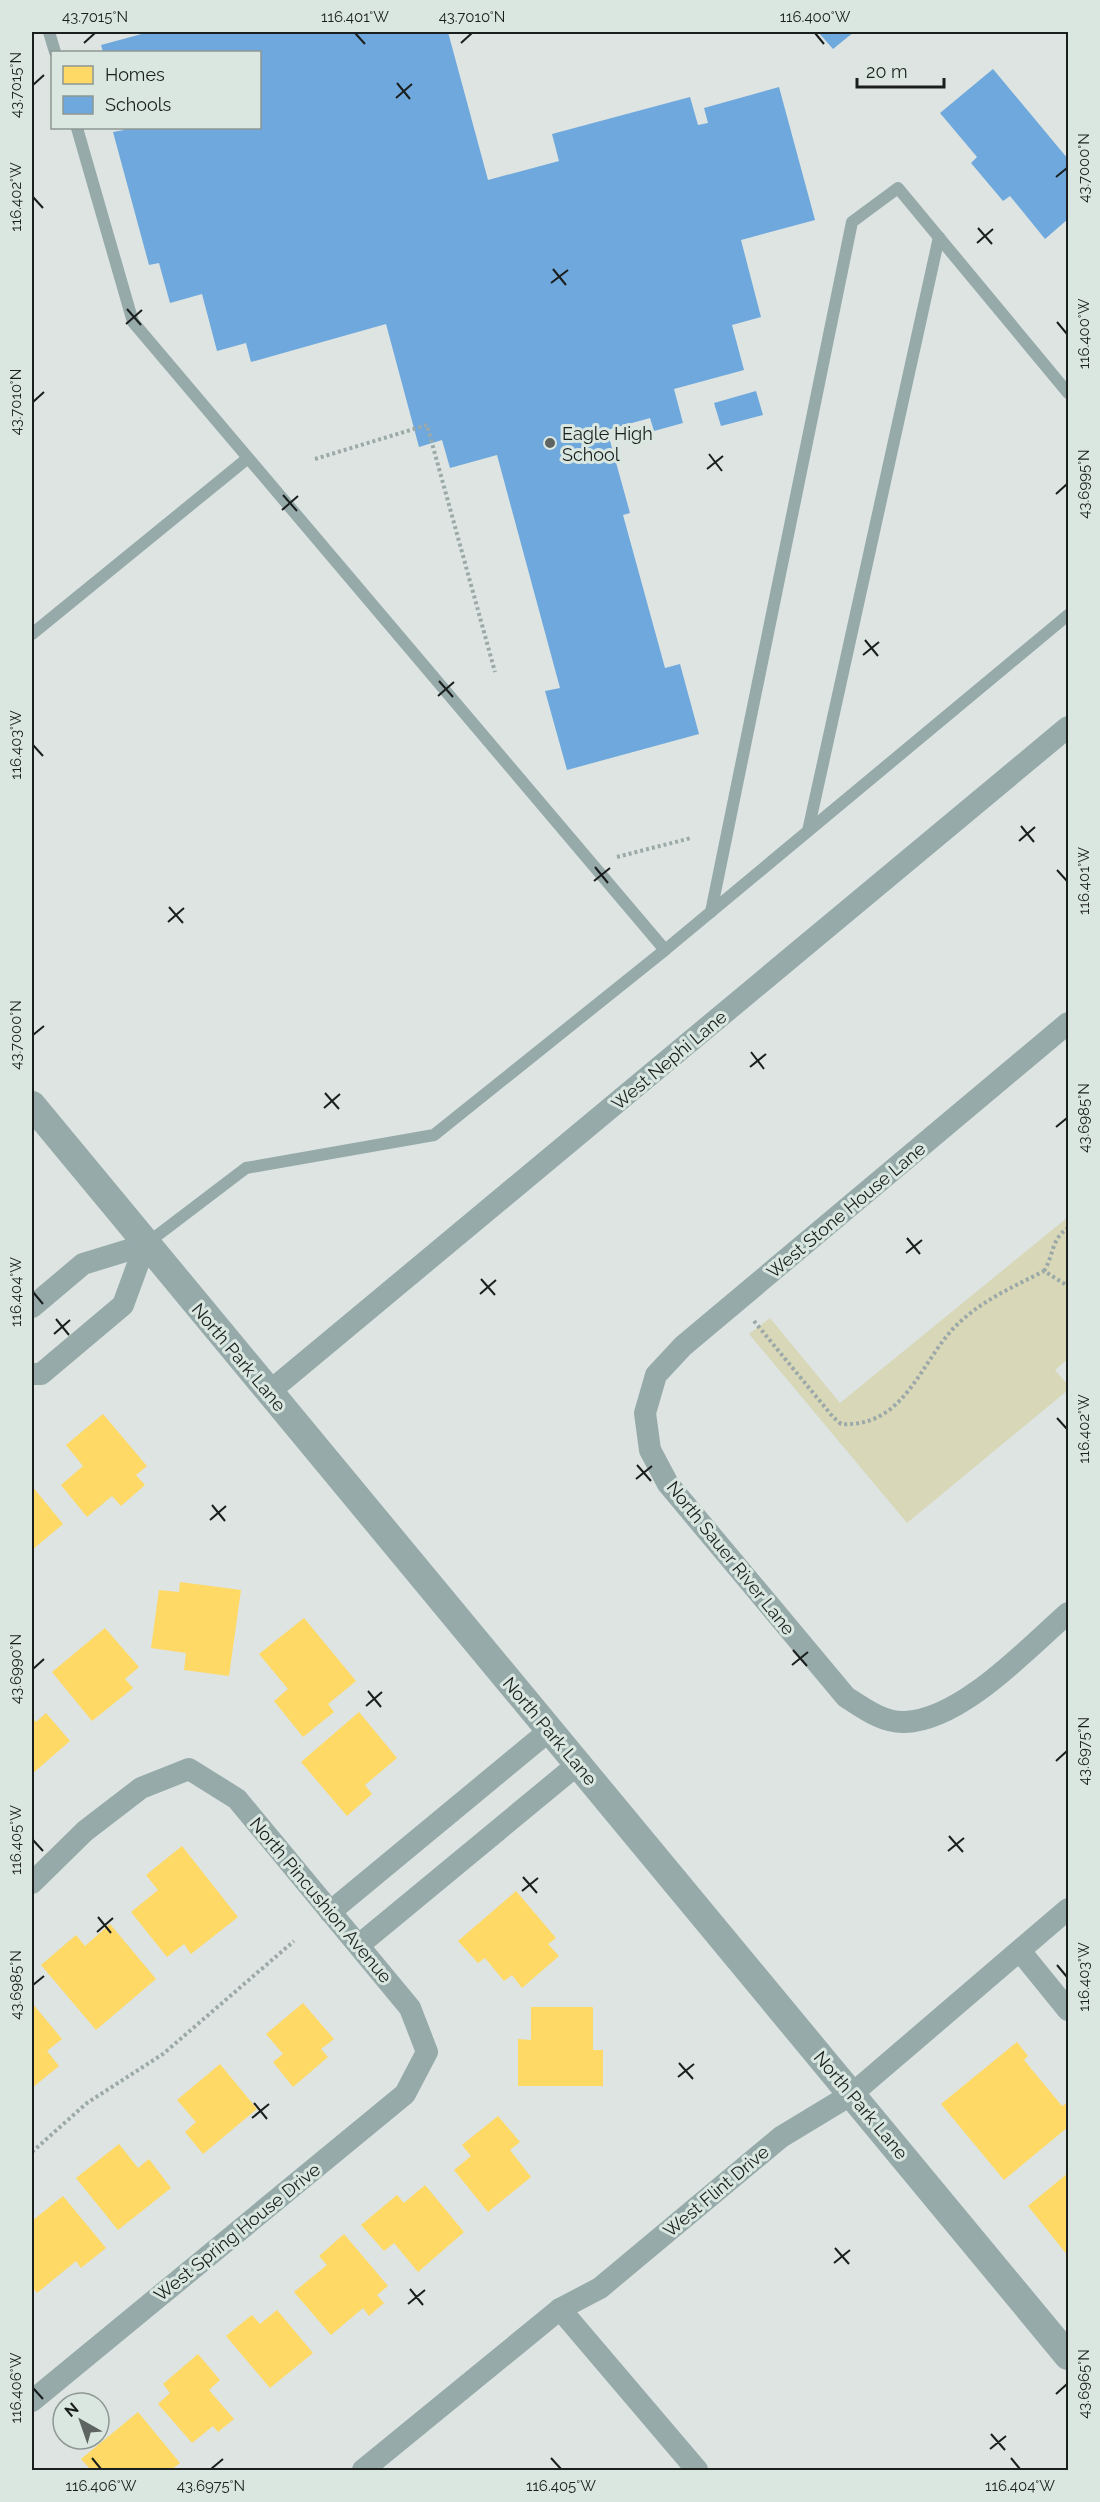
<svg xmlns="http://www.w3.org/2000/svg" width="1100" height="2502" font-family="Raleway,sans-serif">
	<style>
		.green { fill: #d8d7b8 }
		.homes { fill: #ffd966 }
		.schools { fill: #6fa8dc }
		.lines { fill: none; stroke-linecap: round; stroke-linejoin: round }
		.path { stroke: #9ca9a9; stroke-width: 4; stroke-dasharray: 3 3; stroke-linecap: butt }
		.service { stroke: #96aaaa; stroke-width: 12 }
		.minor { stroke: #96aaaa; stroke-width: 22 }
		.tertiary { stroke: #96aaaa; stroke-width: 28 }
		.ticks { fill: none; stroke: #1a1f1d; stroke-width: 2 }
		.poi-dot { fill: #5e6462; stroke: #dae7e1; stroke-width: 2 }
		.labels { text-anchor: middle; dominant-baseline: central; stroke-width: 6; stroke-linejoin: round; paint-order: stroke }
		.poi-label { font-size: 18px; fill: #1a1f1d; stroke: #dae7e1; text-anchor: start }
		.street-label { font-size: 18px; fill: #1a1f1d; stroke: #dae7e1 }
		.neatline { fill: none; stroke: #1a1f1d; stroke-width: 2 }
		.ticks-label { font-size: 15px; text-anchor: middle; fill: #1a1f1d }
	</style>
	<rect width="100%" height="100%" fill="#dde4e1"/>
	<path class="green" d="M 1068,1217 L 1068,1359 L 1055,1370 L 1068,1385 L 1068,1390 L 907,1523 L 749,1334 L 770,1318 L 840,1403 Z"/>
	<g class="homes">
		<path d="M 103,1414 L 147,1466 L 136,1475 L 145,1485 L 121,1506 L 112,1496 L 87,1517 L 61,1485 L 83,1466 L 66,1445 Z"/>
		<path d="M 32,1486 L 63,1524 L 32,1550 Z"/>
		<path d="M 180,1582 L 241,1590 L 229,1676 L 184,1670 L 186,1653 L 151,1648 L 159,1590 L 179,1592 Z"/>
		<path d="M 304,1618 L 356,1681 L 328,1704 L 334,1712 L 303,1737 L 274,1701 L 288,1689 L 259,1654 Z"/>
		<path d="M 105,1628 L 139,1667 L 125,1679 L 133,1688 L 92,1721 L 52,1672 Z"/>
		<path d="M 359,1712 L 397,1758 L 365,1785 L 372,1794 L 347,1816 L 301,1762 Z"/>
		<path d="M 46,1713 L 70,1741 L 32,1774 L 32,1717 L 36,1722 Z"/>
		<path d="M 182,1846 L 238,1917 L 191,1954 L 184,1944 L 167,1957 L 131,1912 L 158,1890 L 146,1875 Z"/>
		<path d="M 516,1891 L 556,1938 L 548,1944 L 559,1956 L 522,1988 L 512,1975 L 504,1981 L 485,1958 L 478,1963 L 458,1941 Z"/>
		<path d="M 110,1924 L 156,1979 L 96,2030 L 41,1965 L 76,1935 L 85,1946 Z"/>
		<path d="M 32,2003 L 62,2039 L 47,2051 L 59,2066 L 32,2088 Z"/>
		<path d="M 303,2003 L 334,2039 L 321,2049 L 328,2057 L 293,2087 L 273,2062 L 283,2054 L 266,2034 Z"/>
		<path d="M 531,2007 L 593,2007 L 593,2050 L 603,2050 L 603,2086 L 518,2086 L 518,2039 L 531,2040 Z"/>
		<path d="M 1017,2042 L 1028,2056 L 1024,2060 L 1062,2106 L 1067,2103 L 1068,2105 L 1068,2127 L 1004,2180 L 941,2104 Z"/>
		<path d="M 220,2064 L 257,2109 L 203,2154 L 185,2132 L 196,2122 L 177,2100 Z"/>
		<path d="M 498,2116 L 520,2142 L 510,2150 L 531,2177 L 488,2212 L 454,2170 L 471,2156 L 462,2145 Z"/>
		<path d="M 119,2144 L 138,2168 L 149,2159 L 171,2188 L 118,2230 L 76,2178 Z"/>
		<path d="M 1068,2173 L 1068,2256 L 1028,2206 Z"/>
		<path d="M 425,2185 L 464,2232 L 418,2272 L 394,2243 L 384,2251 L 361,2225 L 397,2195 L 404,2203 Z"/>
		<path d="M 63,2196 L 106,2248 L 81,2268 L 76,2261 L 37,2293 L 32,2287 L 32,2221 Z"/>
		<path d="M 344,2234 L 388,2286 L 377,2295 L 384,2303 L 369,2316 L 363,2308 L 331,2335 L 294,2292 L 327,2265 L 319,2256 Z"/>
		<path d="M 277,2310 L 313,2353 L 270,2388 L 226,2336 L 252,2315 L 260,2324 Z"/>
		<path d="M 198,2354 L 220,2380 L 209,2390 L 234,2419 L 218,2432 L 213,2426 L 192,2443 L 158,2404 L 170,2393 L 163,2384 Z"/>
		<path d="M 138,2412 L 180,2463 L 171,2470 L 91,2470 L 81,2459 Z"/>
	</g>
	<g class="schools">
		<path d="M 149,32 L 448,32 L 488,180 L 559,161 L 552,134 L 690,97 L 698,125 L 708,123 L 704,108 L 779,87 L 815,220 L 741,240 L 761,317 L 732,325 L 744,370 L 674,389 L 683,423 L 654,431 L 650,418 L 607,430 L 630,513 L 623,515 L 665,668 L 680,664 L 699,734 L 567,770 L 545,691 L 560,688 L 497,455 L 450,468 L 442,440 L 419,447 L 386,324 L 251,362 L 246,343 L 217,351 L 202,294 L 170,303 L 159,263 L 149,265 L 113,132 L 124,130 L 124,128 L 260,128 L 260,52 L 103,52 L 101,45 Z"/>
		<path d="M 818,32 L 854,32 L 833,49 Z"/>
		<path d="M 993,69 L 1068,159 L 1068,219 L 1045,239 L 1010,196 L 1003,201 L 971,163 L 977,157 L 940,113 Z"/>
		<path d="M 756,391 L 763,415 L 721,426 L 714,403 Z"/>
	</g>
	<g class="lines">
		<g class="path">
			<path d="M 315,459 L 427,425 L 495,672"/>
			<path d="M 617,857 L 691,838"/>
			<path d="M 1044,1271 C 1054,1255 1051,1239 1068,1228"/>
			<path d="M 754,1321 L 833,1417 L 841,1424 C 908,1428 921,1356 961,1321 C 985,1299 1015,1286 1044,1271 L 1068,1286"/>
			<path d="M 32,2152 L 87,2103 L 163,2054 L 294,1941"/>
		</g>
		<g class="service">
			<path d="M 49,32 L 55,52"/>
			<path d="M 77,128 L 133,322 L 665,950 L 434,1135 L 246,1168 L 146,1244"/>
			<path d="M 32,634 L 248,458"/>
			<path d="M 808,831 L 939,237"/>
			<path d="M 711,912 L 852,222 L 898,188 L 1068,393"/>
			<path d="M 665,950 L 1068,615"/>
		</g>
		<g class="minor">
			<path d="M 1068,1023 L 683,1346 L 656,1375 L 645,1413 L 650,1450 L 668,1484 L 846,1697 C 863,1708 883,1723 905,1722 C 961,1720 1027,1649 1068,1613"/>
			<path d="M 32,1307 L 83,1264 L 145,1245 L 123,1305 L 41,1374 L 32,1374"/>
			<path d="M 269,1392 L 1068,727"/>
			<path d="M 32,1883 L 85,1831 L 141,1788 L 189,1769 L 237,1799 L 410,2008 L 427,2052 L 405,2094 L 32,2401"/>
			<path d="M 330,1912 L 550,1730"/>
			<path d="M 359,1945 L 578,1764"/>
			<path d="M 1020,1951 L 1068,2010"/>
			<path d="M 560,2309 L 697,2470"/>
			<path d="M 363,2470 L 560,2309 L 600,2288 L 781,2137 L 852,2094 L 1068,1909"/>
		</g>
		<path class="tertiary" d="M 32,1105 L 1068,2356"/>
	</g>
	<path class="ticks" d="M 355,33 L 365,44M 815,33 L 824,44M 84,43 L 95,33M 461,43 L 472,33M 397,83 L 410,99M 33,85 L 44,75M 396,98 L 412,84M 1056,177 L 1067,168M 33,197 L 43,208M 978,228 L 992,244M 977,243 L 993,229M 553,269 L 566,285M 551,283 L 568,270M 127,309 L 141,325M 1057,322 L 1067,334M 126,324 L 142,310M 33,402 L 44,392M 709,454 L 722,471M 707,469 L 723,456M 1056,494 L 1067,484M 283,495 L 297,511M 282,510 L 298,496M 865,640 L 878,656M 863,655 L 879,642M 439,681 L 453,697M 438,696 L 454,682M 33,745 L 43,756M 1021,826 L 1034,842M 1019,841 L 1035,827M 595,867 L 608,883M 1057,870 L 1067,881M 594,881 L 610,868M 169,907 L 183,923M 168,922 L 184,908M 33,1035 L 44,1026M 751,1052 L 764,1069M 750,1067 L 766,1054M 325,1093 L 339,1109M 324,1108 L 340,1094M 1056,1127 L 1067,1118M 907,1238 L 920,1254M 906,1253 L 922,1240M 481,1279 L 495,1295M 33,1292 L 43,1304M 480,1294 L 496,1280M 56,1319 L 69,1335M 54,1334 L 70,1320M 1057,1418 L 1067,1429M 637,1465 L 651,1481M 636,1479 L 652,1466M 212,1505 L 225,1521M 210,1520 L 226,1506M 793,1650 L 807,1666M 792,1665 L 808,1652M 33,1669 L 44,1659M 368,1691 L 381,1707M 366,1706 L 382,1692M 1056,1761 L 1067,1751M 949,1836 L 963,1852M 33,1840 L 43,1851M 948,1851 L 964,1838M 523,1877 L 537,1893M 522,1891 L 538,1878M 98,1917 L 111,1933M 97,1932 L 113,1918M 1057,1965 L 1067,1977M 33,1985 L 44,1976M 679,2063 L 693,2079M 678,2077 L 694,2064M 254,2103 L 267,2119M 252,2118 L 269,2104M 835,2248 L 849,2264M 834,2263 L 850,2250M 410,2289 L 423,2305M 408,2304 L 425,2290M 33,2388 L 43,2399M 1056,2394 L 1067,2384M 991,2434 L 1005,2450M 990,2449 L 1006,2436M 92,2458 L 101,2469M 551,2458 L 561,2469M 1011,2458 L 1020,2469M 211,2469 L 223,2459"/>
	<circle class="poi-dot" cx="550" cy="443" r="6"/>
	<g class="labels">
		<g class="poi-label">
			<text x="562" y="433">Eagle High<tspan x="562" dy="21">School</tspan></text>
		</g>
		<g class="street-label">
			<text transform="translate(669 1060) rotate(-40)">West Nephi Lane</text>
			<text transform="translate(846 1210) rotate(-40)">West Stone House Lane</text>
			<text transform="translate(239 1357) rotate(50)">North Park Lane</text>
			<text transform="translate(731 1558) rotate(51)">North Sauer River Lane</text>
			<text transform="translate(550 1731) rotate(50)">North Park Lane</text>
			<text transform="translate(321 1900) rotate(50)">North Pincushion Avenue</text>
			<text transform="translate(861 2105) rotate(50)">North Park Lane</text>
			<text transform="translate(716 2191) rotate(-40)">West Flint Drive</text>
			<text transform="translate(237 2232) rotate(-39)">West Spring House Drive</text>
		</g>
	</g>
	<rect width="1100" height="2502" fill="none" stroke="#dae7e1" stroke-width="66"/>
	<rect x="51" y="51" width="210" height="78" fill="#dae7e1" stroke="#8d9793" stroke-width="1.5"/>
	<rect x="63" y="66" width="30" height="18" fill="#ffd966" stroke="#8d9793" stroke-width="1.5"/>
	<text x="105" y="81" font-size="18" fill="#1a1f1d">Homes</text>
	<rect x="63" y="96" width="30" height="18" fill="#6fa8dc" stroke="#8d9793" stroke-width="1.5"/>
	<text x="105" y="111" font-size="18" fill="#1a1f1d">Schools</text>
	<g transform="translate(81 2421) rotate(320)"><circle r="28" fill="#dae7e1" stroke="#8d9793" stroke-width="1.5"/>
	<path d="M0-4.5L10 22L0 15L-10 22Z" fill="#5e6462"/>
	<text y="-9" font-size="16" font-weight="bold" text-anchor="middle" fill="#1a1f1d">N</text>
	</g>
	<path d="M857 78v9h87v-9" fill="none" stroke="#1a1f1d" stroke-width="3"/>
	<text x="866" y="78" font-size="18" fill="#1a1f1d" stroke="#dae7e1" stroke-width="4.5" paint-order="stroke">20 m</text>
	<rect x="33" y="33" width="1034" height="2436" class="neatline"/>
	<g class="ticks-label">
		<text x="95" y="22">43.7015°N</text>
		<text x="355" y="22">116.401°W</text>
		<text x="472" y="22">43.7010°N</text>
		<text x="815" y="22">116.400°W</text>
		<text transform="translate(16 85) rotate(-90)" y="5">43.7015°N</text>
		<text transform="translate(1084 168) rotate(-90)" y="5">43.7000°N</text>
		<text transform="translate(16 197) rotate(-90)" y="5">116.402°W</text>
		<text transform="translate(1084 334) rotate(-90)" y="5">116.400°W</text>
		<text transform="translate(16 402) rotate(-90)" y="5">43.7010°N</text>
		<text transform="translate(1084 484) rotate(-90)" y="5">43.6995°N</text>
		<text transform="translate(16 745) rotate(-90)" y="5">116.403°W</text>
		<text transform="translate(1084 881) rotate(-90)" y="5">116.401°W</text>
		<text transform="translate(16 1035) rotate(-90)" y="5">43.7000°N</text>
		<text transform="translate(1084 1118) rotate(-90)" y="5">43.6985°N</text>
		<text transform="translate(16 1292) rotate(-90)" y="5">116.404°W</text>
		<text transform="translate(1084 1429) rotate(-90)" y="5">116.402°W</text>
		<text transform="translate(16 1669) rotate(-90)" y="5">43.6990°N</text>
		<text transform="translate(1084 1751) rotate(-90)" y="5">43.6975°N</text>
		<text transform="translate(16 1840) rotate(-90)" y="5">116.405°W</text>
		<text transform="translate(1084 1977) rotate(-90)" y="5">116.403°W</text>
		<text transform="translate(16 1985) rotate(-90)" y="5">43.6985°N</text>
		<text transform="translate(1084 2384) rotate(-90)" y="5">43.6965°N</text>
		<text transform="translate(16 2388) rotate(-90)" y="5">116.406°W</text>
		<text x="101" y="2491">116.406°W</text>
		<text x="211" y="2491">43.6975°N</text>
		<text x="561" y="2491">116.405°W</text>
		<text x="1020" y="2491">116.404°W</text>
	</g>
</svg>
